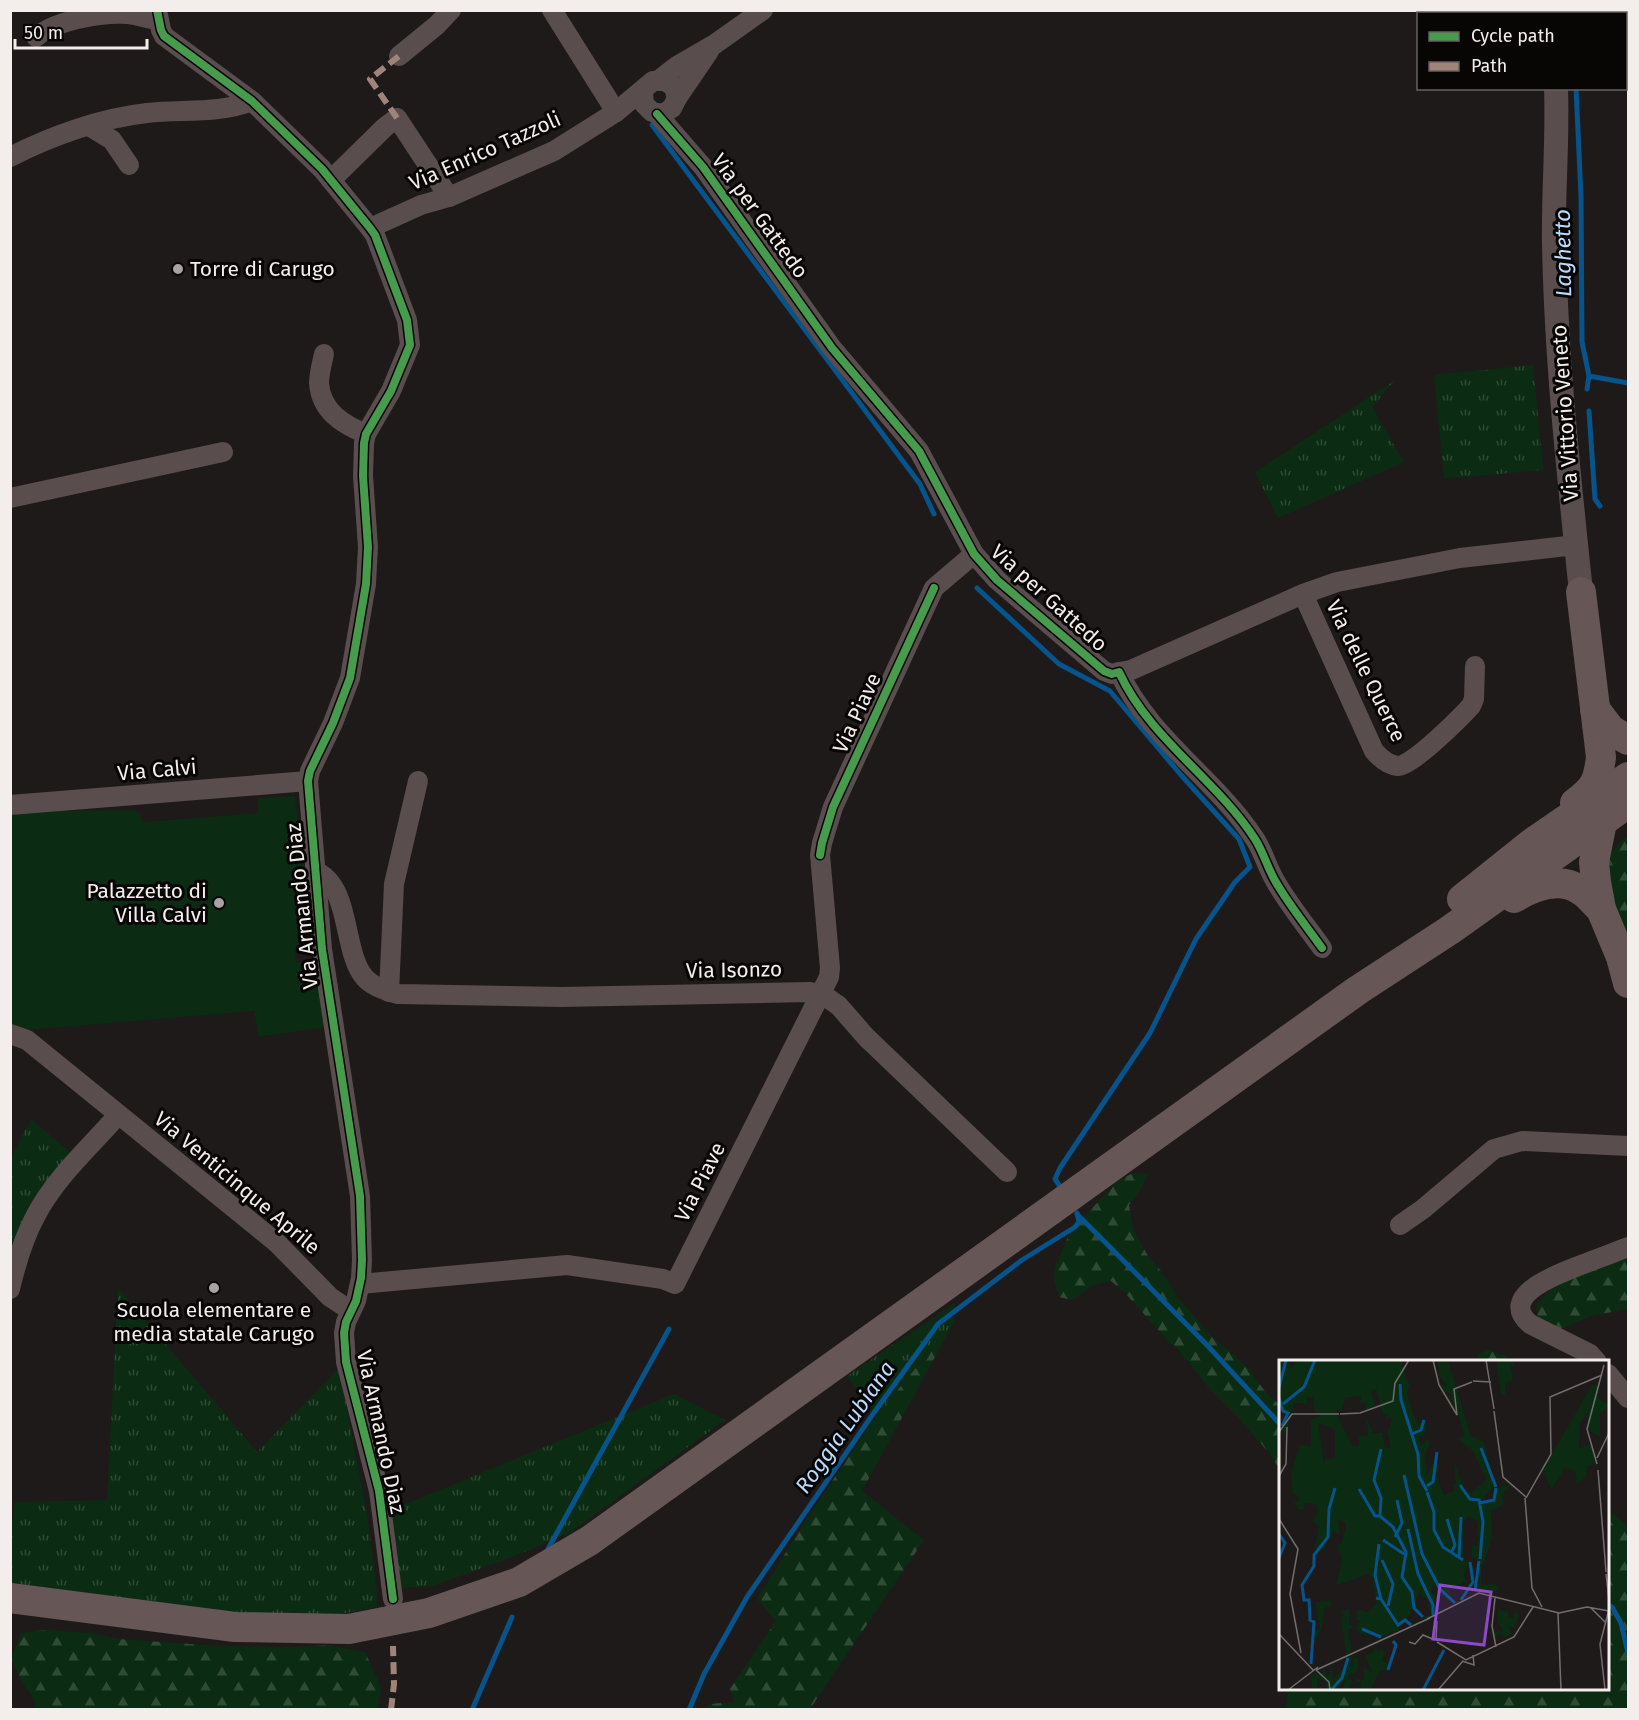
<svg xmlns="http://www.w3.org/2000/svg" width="1639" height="1720" font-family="'Fira Sans',sans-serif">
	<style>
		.grass { fill: url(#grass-tufts) }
		.forest { fill: url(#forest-firs) }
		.green { fill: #0b2b12 }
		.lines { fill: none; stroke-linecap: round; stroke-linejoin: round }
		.stream { stroke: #06548b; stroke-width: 5 }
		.minor { stroke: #594d4d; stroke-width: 20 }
		.tertiary { stroke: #594d4d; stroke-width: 24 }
		.primary { stroke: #665655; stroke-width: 30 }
		.quiet { stroke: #a18479; stroke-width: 6; stroke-dasharray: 12 6; stroke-linecap: butt }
		.cycleway-casing { stroke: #080505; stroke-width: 11 }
		.cycleway { stroke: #469c4c; stroke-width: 8 }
		.poi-dot { fill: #a8a3a2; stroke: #080505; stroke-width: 2 }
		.labels { text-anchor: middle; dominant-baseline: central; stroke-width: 6; stroke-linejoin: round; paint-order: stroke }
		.street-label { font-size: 21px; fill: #f3edeb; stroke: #080505 }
		.poi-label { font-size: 21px; fill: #f3edeb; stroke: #080505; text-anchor: start }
		.water-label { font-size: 22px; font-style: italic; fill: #b8dcfe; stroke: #080505 }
		.inset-river { fill: none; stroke: #06548b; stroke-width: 3 }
		.inset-road { fill: none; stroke: #736e6d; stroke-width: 1.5 }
		.view { fill: #8d49c6; fill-opacity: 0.15; stroke: #8d49c6; stroke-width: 3 }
		.inset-edge { fill: none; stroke: #f3edeb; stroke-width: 3 }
	</style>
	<defs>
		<pattern id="grass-tufts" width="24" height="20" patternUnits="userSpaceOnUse" patternTransform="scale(1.5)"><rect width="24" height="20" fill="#0b2b12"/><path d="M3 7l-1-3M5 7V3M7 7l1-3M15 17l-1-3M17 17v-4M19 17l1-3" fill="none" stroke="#2f4a35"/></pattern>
		<pattern id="forest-firs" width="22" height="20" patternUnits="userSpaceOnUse" patternTransform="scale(1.5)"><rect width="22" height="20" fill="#0b2b12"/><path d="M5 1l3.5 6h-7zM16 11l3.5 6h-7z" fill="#2f4a35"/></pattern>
	</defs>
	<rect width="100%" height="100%" fill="#1e1a19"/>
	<g class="grass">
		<path d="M 1533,365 L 1543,470 L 1444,479 L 1434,375 Z"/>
		<path d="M 1394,381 L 1372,407 L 1404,462 L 1278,518 L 1255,472 Z"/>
		<path d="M 31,1119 L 73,1155 L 32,1201 L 11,1248 L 11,1158 Z"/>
		<path d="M 118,1288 L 257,1452 L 339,1368 L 367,1514 L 377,1592 L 377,1607 L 329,1616 L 247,1618 L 11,1587 L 10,1535 L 15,1502 L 107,1500 Z"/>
		<path d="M 955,1303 L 954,1322 L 876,1416 L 847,1376 Z"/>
		<path d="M 674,1394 L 725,1420 L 569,1533 L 512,1557 L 433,1586 L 399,1588 L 389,1521 L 396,1508 Z"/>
	</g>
	<g class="forest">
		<path d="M 1628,835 L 1628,939 C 1617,912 1591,876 1615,848 C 1618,843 1624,839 1628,835 Z"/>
		<path d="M 1133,1173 L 1148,1174 L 1140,1191 L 1129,1205 L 1133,1229 L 1149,1258 L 1158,1267 L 1179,1299 L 1213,1338 L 1248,1368 L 1267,1394 L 1280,1405 L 1280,1470 L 1270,1454 L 1235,1414 L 1209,1388 L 1178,1349 L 1169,1342 L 1125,1293 L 1111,1281 L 1094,1285 L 1072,1300 L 1059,1297 L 1054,1280 L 1055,1267 L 1071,1230 L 1119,1180 Z"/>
		<path d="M 1628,1256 L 1628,1309 L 1590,1316 L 1564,1328 L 1554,1329 L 1538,1318 L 1536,1305 C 1558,1277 1596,1269 1628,1256 Z"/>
		<path d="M 954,1322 L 862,1491 L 924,1540 L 810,1709 L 704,1709 L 709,1704 L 734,1702 L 730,1689 L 776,1621 L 757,1599 L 804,1523 L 876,1416 Z"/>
		<path d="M 1488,1350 L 1506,1356 L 1510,1361 L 1474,1361 L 1479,1354 Z"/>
		<path d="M 1608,1510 L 1628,1526 L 1628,1709 L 1286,1709 L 1289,1689 L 1608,1688 Z"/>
		<path d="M 44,1630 L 91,1633 L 118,1639 L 220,1646 L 295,1647 L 327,1645 L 365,1652 L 381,1687 L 378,1709 L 36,1709 L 34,1699 L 21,1681 L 11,1658 L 22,1633 Z"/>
	</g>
	<path class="green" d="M 295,796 L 314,938 L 313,942 L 308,946 L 295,949 L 296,963 L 307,962 L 317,964 L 328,1027 L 258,1037 L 254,1011 L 38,1029 L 11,1029 L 11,815 L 52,811 L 134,810 L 140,813 L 143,822 L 258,813 L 258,798 Z"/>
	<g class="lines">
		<g class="stream">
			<path d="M 1594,13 L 1594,14"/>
			<path d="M 1626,29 L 1628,31"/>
			<path d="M 1576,88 L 1581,196 L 1582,342 L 1589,376 L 1628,383"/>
			<path d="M 652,125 L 920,484 L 934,514"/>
			<path d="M 1587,389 L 1589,376"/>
			<path d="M 1589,411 L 1595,499 L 1600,506"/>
			<path d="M 977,588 L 1059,664 L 1110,691 L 1181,775 L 1239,839 L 1250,867 L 1235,882 L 1196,939 L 1150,1033 L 1060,1168 L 1055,1179 L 1061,1188"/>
			<path d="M 1077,1214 L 1206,1344 L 1280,1424"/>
			<path d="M 548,1549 L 669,1329"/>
			<path d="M 1608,1605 L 1612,1607 L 1621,1623 L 1628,1653"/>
			<path d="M 472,1710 L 512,1617"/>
			<path d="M 689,1710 L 704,1674 L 747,1597 L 873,1414 L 938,1324 L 1022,1260 L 1075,1227 L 1079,1222 L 1077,1213"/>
		</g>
		<g class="minor">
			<path d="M 157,10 L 161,30 L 164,36 L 252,101 L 322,169 L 370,228 L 375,235 L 407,320 L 410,345 L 391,391 L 366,434 L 364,443 L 363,476 L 368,547 L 366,584 L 350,678 L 333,723 L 310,771 L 308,781 L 322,949 L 360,1196 L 362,1260 L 361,1278 L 356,1301 L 346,1322 L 344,1333 L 346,1362 L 379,1491 L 393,1599"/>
			<path d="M 552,10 L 616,112"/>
			<path d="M 36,37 C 58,19 108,11 135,15 C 143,17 150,19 158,20"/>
			<path d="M 399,56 L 437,25 L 451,10"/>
			<path d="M 659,80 L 677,66 L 715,44 L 763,10"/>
			<path d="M 677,98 L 709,51"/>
			<path d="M 657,114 L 703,167 L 832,348 L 919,451 L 974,554 L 997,580 L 1104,671 L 1112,674 L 1119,672 C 1149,738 1216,779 1255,839 C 1264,853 1268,870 1277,884 C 1290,906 1307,927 1322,948"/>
			<path d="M 89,126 L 112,140 L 129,165"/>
			<path d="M 10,157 C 51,136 101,118 147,113 C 181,109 220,114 252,101"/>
			<path d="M 331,180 L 385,127 L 397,118 L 449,197"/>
			<path d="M 370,228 L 421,205 L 449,197 L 554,151 L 616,112 L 653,81 L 665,81 L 674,87 L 677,98 L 672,108 L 663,114 L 652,112 L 644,104 L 643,93 L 645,88"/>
			<path d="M 324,354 C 322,363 319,374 319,383 C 321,411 342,424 366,434"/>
			<path d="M 10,498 L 223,452"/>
			<path d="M 1303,594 L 1374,751 C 1380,758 1388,765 1398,766 C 1411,767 1460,718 1471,706 L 1474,699 L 1475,666"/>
			<path d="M 1119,672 L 1131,670 L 1303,594 L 1337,582 L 1460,558 L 1576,545"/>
			<path d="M 10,805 L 308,781"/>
			<path d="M 315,871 C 352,886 342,953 365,978 C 373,987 386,991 398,994 L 561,997 L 810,992 L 822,994 L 839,1006 L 866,1037 L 1007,1172"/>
			<path d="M 389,992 L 394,884 L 418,781"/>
			<path d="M 10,1034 L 27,1040 L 277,1243 L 330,1297 L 351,1311"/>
			<path d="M 1400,1225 L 1423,1209 L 1494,1149 L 1522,1141 L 1628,1146"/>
			<path d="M 360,1284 L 567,1265 L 663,1279 L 675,1284 L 829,977 L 830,968 L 820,855 L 822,843 L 833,807 L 934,588 L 974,554"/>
			<path d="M 10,1289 C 16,1263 23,1239 36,1215 C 56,1177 90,1147 118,1115"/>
			<path d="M 1597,1362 L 1590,1354 L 1530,1324 C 1496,1295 1561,1273 1581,1265 C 1597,1259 1613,1253 1628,1247"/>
			<path d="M 1608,1374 L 1628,1398"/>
		</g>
		<g class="tertiary">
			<path d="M 1530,10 L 1533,14"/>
			<path d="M 1567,14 L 1569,10"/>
			<path d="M 1556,88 C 1558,140 1553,192 1554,243 C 1556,359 1569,477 1581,592"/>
		</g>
		<g class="primary">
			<path d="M 1595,709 L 1611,730 L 1628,740"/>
			<path d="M 1575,803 C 1595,788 1598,782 1601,757 L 1581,592"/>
			<path d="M 1602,822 L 1594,862 L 1596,882 L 1601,909 L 1621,957 L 1628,983"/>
			<path d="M 1514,898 C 1534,886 1559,876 1580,890 C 1588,894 1594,903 1601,909"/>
			<path d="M 1462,899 L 1532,843 L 1628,777"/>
			<path d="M 10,1598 L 235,1627 L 349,1629 L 429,1613 L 519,1582 L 589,1541 L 1358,990 L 1450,930 L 1628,803"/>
		</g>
		<g class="quiet">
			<path d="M 397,118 L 370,79 L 399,56"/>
			<path d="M 391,1710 L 394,1684 L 393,1646"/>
		</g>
		<defs>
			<g id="cycleway">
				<path d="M 157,10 L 161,30 L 164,36 L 252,101 L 322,169 L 370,228 L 375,235 L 407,320 L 410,345 L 391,391 L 366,434 L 364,443 L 363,476 L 368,547 L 366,584 L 350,678 L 333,723 L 310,771 L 308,781 L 322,949 L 360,1196 L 362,1260 L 361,1278 L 356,1301 L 346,1322 L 344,1333 L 346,1362 L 379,1491 L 393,1599"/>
				<path d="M 657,114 L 703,167 L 832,348 L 919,451 L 974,554 L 997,580 L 1104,671 L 1112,674 L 1119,672 C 1149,738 1216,779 1255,839 C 1264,853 1268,870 1277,884 C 1290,906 1307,927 1322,948"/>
				<path d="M 820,855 L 822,843 L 833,807 L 934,588"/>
			</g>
		</defs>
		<use href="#cycleway" class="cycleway-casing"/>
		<use href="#cycleway" class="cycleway"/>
	</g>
	<g class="poi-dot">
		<circle cx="178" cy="269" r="6"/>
		<circle cx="219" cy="903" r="6"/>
		<circle cx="214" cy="1288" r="6"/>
	</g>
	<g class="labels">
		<g class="street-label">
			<text transform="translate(485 151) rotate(-24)">Via Enrico Tazzoli</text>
			<text transform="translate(760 216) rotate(54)">Via per Gattedo</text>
			<text transform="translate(1565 413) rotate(-94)">Via Vittorio Veneto</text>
			<text transform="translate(1049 598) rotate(42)">Via per Gattedo</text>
			<text transform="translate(1366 671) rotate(64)">Via delle Querce</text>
			<text transform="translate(857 713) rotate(-65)">Via Piave</text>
			<text transform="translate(157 770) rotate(-5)">Via Calvi</text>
			<text transform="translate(302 906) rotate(-96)">Via Armando Diaz</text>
			<text transform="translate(734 970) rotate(-1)">Via Isonzo</text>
			<text transform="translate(700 1182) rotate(-63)">Via Piave</text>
			<text transform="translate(237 1183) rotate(40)">Via Venticinque Aprile</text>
			<text transform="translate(381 1432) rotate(78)">Via Armando Diaz</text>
		</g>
		<g class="poi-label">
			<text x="190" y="269">Torre di Carugo</text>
			<text x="207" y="891" text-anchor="end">Palazzetto di<tspan x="207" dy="24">Villa Calvi</tspan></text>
			<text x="214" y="1310" text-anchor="middle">Scuola elementare e<tspan x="214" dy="24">media statale Carugo</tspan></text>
		</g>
		<g class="water-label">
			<text transform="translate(1563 253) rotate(-91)">Laghetto</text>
			<text transform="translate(845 1427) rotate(-55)">Roggia Lubiana</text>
		</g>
	</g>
	<g transform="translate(1279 1360)">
		<rect width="330" height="330" fill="#1e1a19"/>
		<path d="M 219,249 L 229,252 L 230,258 L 235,257 L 236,251 L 240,255 L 236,268 L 229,266 L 233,274 L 225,278 L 223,274 L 215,277 L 214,272 L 224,271 L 218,261 Z" fill="#0b2b12"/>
		<path d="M 0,0 L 10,0 L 13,9 L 18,0 L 123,0 L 123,7 L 127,4 L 125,15 L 131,24 L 128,32 L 135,56 L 140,64 L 147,60 L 148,71 L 140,78 L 142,86 L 148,78 L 151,84 L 146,94 L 148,115 L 158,94 L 159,123 L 166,135 L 176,130 L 173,125 L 177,124 L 174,99 L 186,130 L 192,133 L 207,120 L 194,91 L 179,79 L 185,75 L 181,60 L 170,33 L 164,31 L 162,24 L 168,26 L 160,15 L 159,2 L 169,0 L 192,76 L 205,82 L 212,110 L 215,127 L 204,139 L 213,142 L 216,130 L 227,124 L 232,127 L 225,131 L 223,145 L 212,151 L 213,178 L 202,210 L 202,225 L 216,224 L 220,228 L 217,231 L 200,231 L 199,201 L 192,197 L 193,184 L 199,186 L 198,162 L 190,157 L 184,162 L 185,196 L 181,198 L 194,205 L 194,223 L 180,240 L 192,226 L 189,203 L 185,215 L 189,227 L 184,221 L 181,225 L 172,225 L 171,234 L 177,242 L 167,233 L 163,237 L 154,224 L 153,233 L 162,238 L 154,241 L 158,252 L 146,260 L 135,249 L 127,259 L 134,265 L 124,262 L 119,270 L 100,278 L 87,272 L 91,283 L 85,273 L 81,275 L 77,268 L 81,261 L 77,260 L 78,249 L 89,252 L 98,243 L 93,218 L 90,214 L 57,225 L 63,200 L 58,185 L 63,183 L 67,164 L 59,159 L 61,176 L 55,171 L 43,191 L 38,192 L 36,186 L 40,166 L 34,162 L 39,152 L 37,144 L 25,143 L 26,149 L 19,149 L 15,142 L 22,140 L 13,132 L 12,112 L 21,85 L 32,86 L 32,60 L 43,55 L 36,54 L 34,38 L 28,37 L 28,44 L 15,43 L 8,71 L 0,75 L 9,53 L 4,51 L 3,44 L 0,45 ZM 97,29 L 104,55 L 108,54 L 106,59 L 112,57 L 113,61 L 108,71 L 112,88 L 106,88 L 103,73 L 94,73 L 87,56 L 89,75 L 80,76 L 80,85 L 74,87 L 56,51 L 63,50 L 66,38 L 82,36 L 81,44 L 86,43 L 87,50 L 96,46 L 92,31 ZM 39,63 L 56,70 L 56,98 L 46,99 L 45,104 ZM 142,228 L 143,237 L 154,241 L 148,245 L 153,254 L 145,257 L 136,244 ZM 217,0 L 235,1 L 235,7 L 231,4 L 234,21 L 226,23 L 226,35 L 222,35 ZM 313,25 L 320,25 L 318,37 L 330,46 L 321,53 L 321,77 L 309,70 L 309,52 L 301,63 L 300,88 L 312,85 L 316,101 L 314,105 L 309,105 L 307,117 L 298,124 L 296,111 L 286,108 L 272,130 L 262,104 L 266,106 ZM 53,241 L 50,248 L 46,246 L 43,267 L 32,288 L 36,262 L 37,270 L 41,269 L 36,242 ZM 71,249 L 70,265 L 76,266 L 69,270 L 73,291 L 67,295 L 62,260 L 65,254 L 62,251 ZM 96,286 L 100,293 L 101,288 L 106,292 L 103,300 L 110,304 L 109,311 L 102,310 L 91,330 L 81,330 L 82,323 L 77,321 L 76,324 L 71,323 L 70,330 L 63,330 L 67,319 L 56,330 L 48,330 L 45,319 L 41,321 L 38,316 L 38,328 L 33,328 L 32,314 L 44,313 L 43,306 L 49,318 L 52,306 L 55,319 L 66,306 L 67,297 L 73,296 L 72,312 L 75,296 L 80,299 L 78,311 L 68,318 L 75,323 L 80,314 L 78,319 L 85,320 L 85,307 L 93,313 L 86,294 L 92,295 Z" fill="#0b2b12" fill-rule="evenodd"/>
		<path class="inset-river" d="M 121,24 L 122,40 L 139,94 L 140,116 L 148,131M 0,28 L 7,0M 0,38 L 4,51 L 9,53 L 3,66M 4,44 L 25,27 L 36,0M 133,74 L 142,70 L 145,60M 202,88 L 217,127M 102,89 L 95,120 L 102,138 L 101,156 L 114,167 L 127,192 L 123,217 L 133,232 L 135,248 L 144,257M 125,115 L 143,194 L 161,229 L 176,243M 181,125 L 191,139 L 200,140 L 204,162 L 201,199M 148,126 L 154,122 L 158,92M 80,129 L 96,156 L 101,156M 148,132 L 155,152 L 155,170 L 164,187 L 184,200M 200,143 L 215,140 L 217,128M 168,159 L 176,185 L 173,191M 129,169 L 139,214 L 154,245 L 154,255M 0,174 L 6,183 L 0,198M 116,177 L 123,163 L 118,140M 104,180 L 125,194M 180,198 L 182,157M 103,200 L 114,224 L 109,246M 196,231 L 200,201M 97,238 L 102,239 L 96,215 L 100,184M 102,239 L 119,265 L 126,260 L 132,265M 182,240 L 194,222 L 191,202M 83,269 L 102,277M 32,304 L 35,262 L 31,260 L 30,240 L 25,240 L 23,225 L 35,206 L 35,195 L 49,177 L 50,149 L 56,128M 109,310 L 117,285 L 114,281M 53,329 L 63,318 L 69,298M 144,330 L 165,290"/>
		<path class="inset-road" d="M 154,0 L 160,25 L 178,55 L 175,29 L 193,22M 207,0 L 215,49M 194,21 L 212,22M 215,51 L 224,117 L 247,137M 61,54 L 81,53 L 114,41 L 116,23 L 130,0M 0,72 L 13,54 L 60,54M 318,98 L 330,73M 318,104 L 308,69 L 325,5M 319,110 L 327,212M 0,116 L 7,104 L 8,67M 246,138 L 253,228 L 263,247M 247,138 L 272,94 L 271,37 L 323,15M 0,159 L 19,189 L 11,234 L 22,293M 327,214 L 330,240M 216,238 L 213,266 L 217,287M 312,248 L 326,262M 279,253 L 282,330M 148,259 L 200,233 L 280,253 L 308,247 L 330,251M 0,274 L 35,311M 157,279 L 158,261M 130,282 L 136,284 L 144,275 L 156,280M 158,282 L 187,300 L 235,277 L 254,247M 183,301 L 195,305 L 194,295M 37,310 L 151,258M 37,310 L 50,322 L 51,330M 9,330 L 39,307M 159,330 L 184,301M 326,330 L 321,284 L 330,249"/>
		<path class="view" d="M 161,225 L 212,232 L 205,285 L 154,279 Z"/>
		<rect width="330" height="330" class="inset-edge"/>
	</g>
	<rect width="1639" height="1720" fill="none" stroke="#f3edeb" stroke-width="24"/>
	<rect x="1417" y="12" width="210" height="78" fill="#080505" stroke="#666261" stroke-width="1.5"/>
	<rect x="1429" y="32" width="30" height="9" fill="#469c4c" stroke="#666261" stroke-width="1.5"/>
	<text x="1471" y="42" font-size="18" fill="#f3edeb">Cycle path</text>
	<rect x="1429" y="62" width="30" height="9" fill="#a18479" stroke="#666261" stroke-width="1.5"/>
	<text x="1471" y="72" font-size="18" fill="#f3edeb">Path</text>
	<path d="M15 39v9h132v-9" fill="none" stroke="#f3edeb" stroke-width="3"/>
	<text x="24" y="39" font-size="18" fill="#f3edeb" stroke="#080505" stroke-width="4.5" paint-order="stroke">50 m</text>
</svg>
